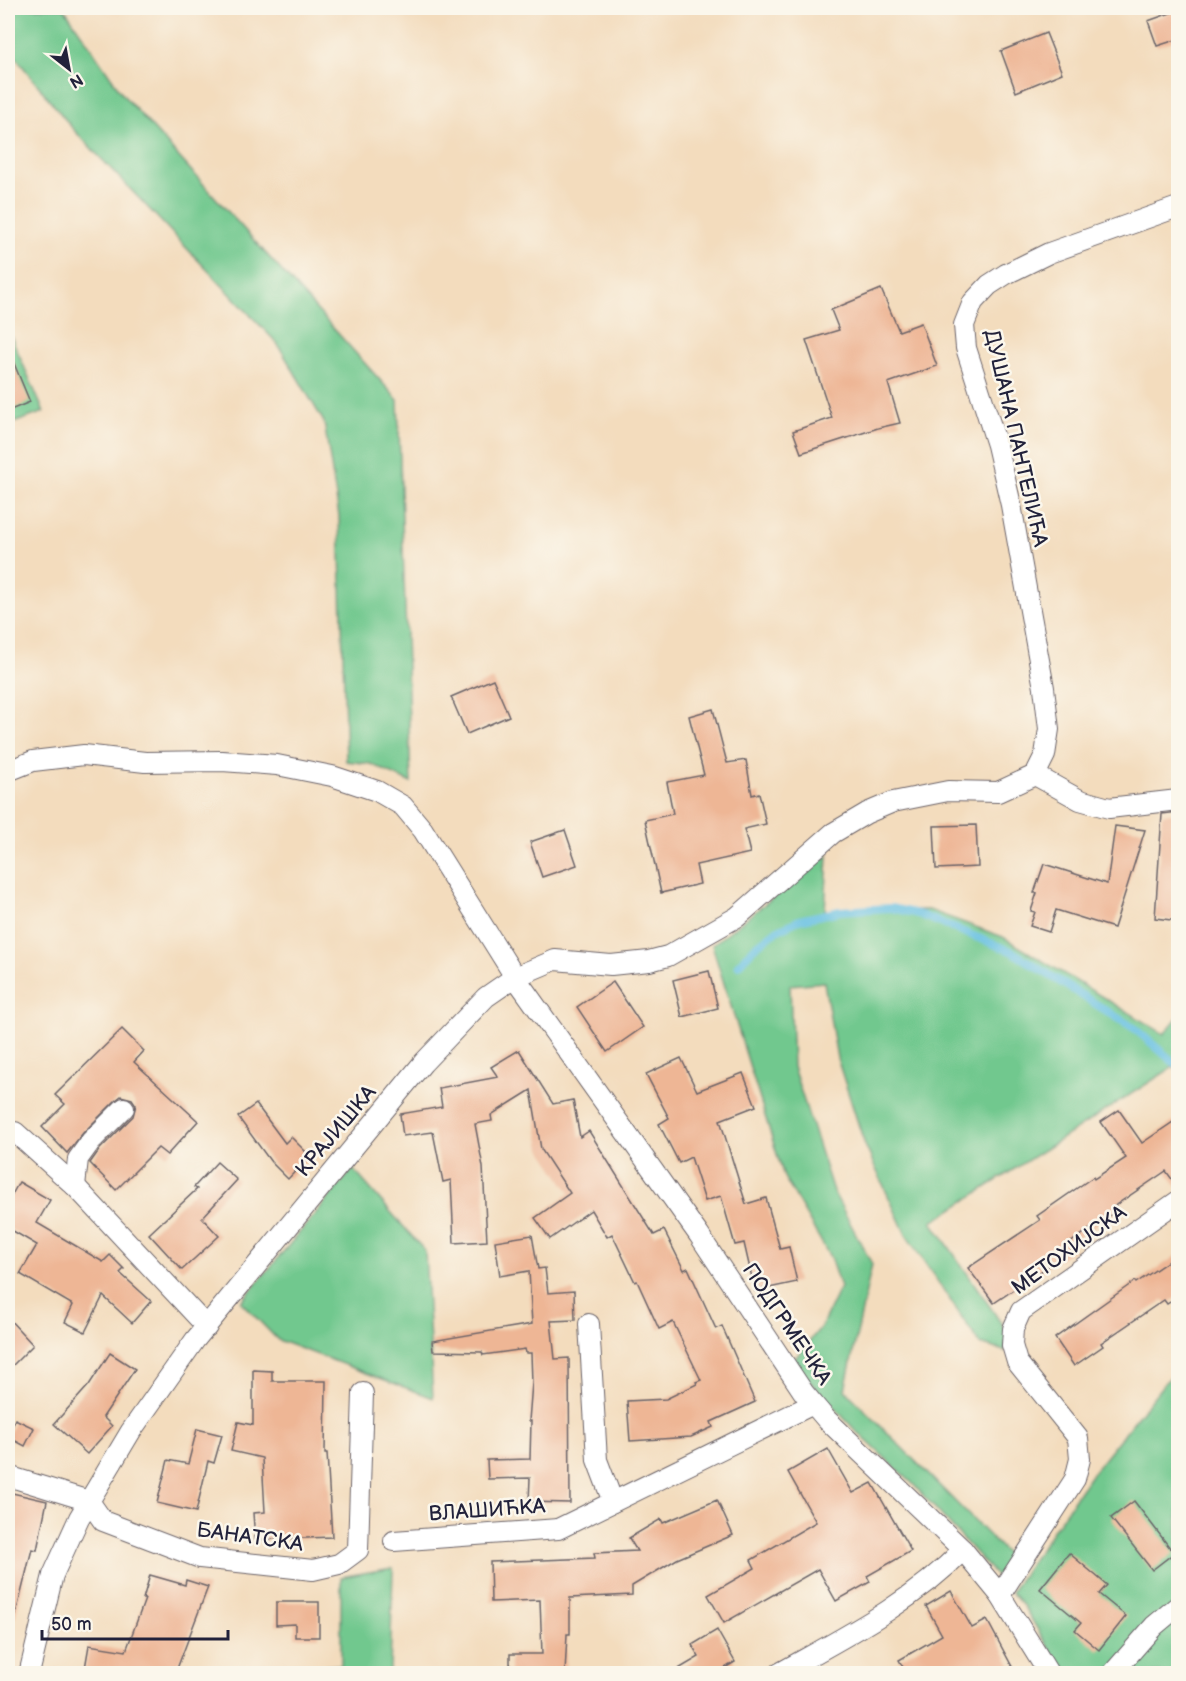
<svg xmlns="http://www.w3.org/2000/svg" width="1186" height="1681" font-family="'Balsamiq Sans',sans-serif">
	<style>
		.green { fill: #71c88e; stroke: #4a7564; stroke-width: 1.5 }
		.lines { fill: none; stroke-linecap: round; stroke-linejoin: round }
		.stream { stroke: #64bfe2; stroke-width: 8 }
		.building { fill: #eeb695 }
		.minor-casing { stroke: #6b6368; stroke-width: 22 }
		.minor { stroke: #fff; stroke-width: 20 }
		.labels { text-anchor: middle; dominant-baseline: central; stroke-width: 5; stroke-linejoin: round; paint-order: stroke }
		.street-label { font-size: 21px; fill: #22223b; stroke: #fbf7ec }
	</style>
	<rect width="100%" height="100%" fill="#fbf7ec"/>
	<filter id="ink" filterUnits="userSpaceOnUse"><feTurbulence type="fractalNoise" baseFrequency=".0167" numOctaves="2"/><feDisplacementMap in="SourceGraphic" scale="12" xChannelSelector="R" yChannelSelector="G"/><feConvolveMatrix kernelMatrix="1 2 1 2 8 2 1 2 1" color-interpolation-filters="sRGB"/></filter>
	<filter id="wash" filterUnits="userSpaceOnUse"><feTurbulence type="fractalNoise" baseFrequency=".008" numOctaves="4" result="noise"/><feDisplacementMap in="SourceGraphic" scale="24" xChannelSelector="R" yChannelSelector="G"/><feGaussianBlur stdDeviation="1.35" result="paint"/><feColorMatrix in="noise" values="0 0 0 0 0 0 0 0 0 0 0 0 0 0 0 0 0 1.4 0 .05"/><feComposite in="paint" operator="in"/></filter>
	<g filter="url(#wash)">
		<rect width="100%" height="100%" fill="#f3dcbd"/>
		<g class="green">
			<path d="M 8,8 L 64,8 L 123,95 L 398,400 L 411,783 L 371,764 L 346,761 L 339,516 L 324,422 L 277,343 L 73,129 L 8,48 Z"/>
			<path d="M 9,332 L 44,412 L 8,425 L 8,333 Z"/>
			<path d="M 828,855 L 825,911 L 929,910 L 1003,937 L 1164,1034 L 1178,1017 L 1178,1071 L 1173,1067 L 932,1222 L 1008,1333 L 1005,1351 L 980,1344 L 906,1235 L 865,1145 L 837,1058 L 824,982 L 790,985 L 793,1067 L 833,1191 L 872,1264 L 845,1390 L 1012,1559 L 1000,1580 L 912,1483 L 857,1432 L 792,1362 L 821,1327 L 840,1287 L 830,1257 L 784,1177 L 712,945 Z"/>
			<path d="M 353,1169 L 425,1251 L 433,1398 L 278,1340 L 241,1302 Z"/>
			<path d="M 1178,1373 L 1178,1673 L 1064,1673 L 1024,1607 L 1011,1592 L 1091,1475 L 1166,1381 Z"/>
			<path d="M 393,1568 L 390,1673 L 260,1673 L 259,1671 L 341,1665 L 341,1577 Z"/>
		</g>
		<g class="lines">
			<path class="stream" d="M 738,965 L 756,946 L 776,931 L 799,920 L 840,911 L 891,908 L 918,914 L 1011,951 L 1134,1028 L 1178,1066"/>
		</g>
		<g id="blocks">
			<g class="building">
				<path d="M 1179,10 L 1179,39 L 1157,46 L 1148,21 Z"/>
				<path d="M 1046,33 L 1062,73 L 1016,92 L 1001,51 Z"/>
				<path d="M 881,289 L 899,331 L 921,323 L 937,366 L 888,383 L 900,423 L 878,428 L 801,453 L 793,431 L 832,418 L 806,340 L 839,330 L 831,310 Z"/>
				<path d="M 8,349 L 30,402 L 8,411 Z"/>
				<path d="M 493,679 L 509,716 L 467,734 L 451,697 Z"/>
				<path d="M 713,709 L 727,763 L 746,760 L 752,795 L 759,793 L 766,824 L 744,829 L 750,853 L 696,865 L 700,884 L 661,893 L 645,820 L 673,814 L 667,782 L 704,775 L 689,716 Z"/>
				<path d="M 1179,812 L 1179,921 L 1155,918 L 1162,814 Z"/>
				<path d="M 976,825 L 978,867 L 936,869 L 934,826 Z"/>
				<path d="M 1115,826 L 1145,830 L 1114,928 L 1056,910 L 1049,932 L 1030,926 L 1035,912 L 1031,911 L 1037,893 L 1034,893 L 1044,864 L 1107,884 Z"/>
				<path d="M 565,830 L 577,865 L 542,877 L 530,842 Z"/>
				<path d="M 709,971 L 718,1008 L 682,1017 L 673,980 Z"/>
				<path d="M 613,982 L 643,1027 L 607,1052 L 577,1007 Z"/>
				<path d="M 122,1029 L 144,1051 L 134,1062 L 198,1121 L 167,1155 L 158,1148 L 116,1190 L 90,1163 L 100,1149 L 133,1116 L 136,1105 L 132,1099 L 121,1096 L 116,1100 L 83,1133 L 67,1153 L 42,1127 L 65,1104 L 55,1095 Z"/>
				<path d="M 519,1050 L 553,1104 L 573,1100 L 580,1137 L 589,1131 L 654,1235 L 664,1230 L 684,1270 L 688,1268 L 716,1329 L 722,1326 L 755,1402 L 711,1422 L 713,1427 L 691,1437 L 630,1441 L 627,1401 L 666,1399 L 697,1384 L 696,1382 L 701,1380 L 673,1322 L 659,1329 L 637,1281 L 635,1282 L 612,1234 L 607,1237 L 591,1210 L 550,1239 L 535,1218 L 570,1193 L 541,1149 L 531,1090 L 491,1115 L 492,1121 L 475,1124 L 483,1167 L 487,1241 L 454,1243 L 451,1180 L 443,1182 L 433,1132 L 403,1136 L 400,1114 L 442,1107 L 439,1088 L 498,1077 L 491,1067 Z"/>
				<path d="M 681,1058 L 697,1091 L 743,1073 L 756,1106 L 720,1120 L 746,1204 L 766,1198 L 780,1249 L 789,1247 L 797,1282 L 755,1291 L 744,1243 L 735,1245 L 721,1196 L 705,1201 L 691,1157 L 679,1163 L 659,1124 L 669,1118 L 646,1074 Z"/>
				<path d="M 256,1104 L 285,1143 L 291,1137 L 310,1156 L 288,1179 L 271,1162 L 238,1117 Z"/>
				<path d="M 1119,1110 L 1142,1143 L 1179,1118 L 1179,1189 L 1166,1171 L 1113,1207 L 1116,1211 L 1070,1243 L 1074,1249 L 994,1303 L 968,1268 L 1040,1220 L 1037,1216 L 1093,1177 L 1094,1179 L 1126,1158 L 1101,1122 Z"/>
				<path d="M 217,1162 L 237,1180 L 202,1218 L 219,1236 L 182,1270 L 149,1234 L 197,1189 L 194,1187 Z"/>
				<path d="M 19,1182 L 50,1200 L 37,1223 L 103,1262 L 110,1255 L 124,1269 L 120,1273 L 151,1301 L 132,1323 L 103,1296 L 85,1332 L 65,1322 L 73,1305 L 20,1274 L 37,1245 L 8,1228 L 8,1202 Z"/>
				<path d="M 532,1235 L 538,1269 L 545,1268 L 548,1293 L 574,1291 L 575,1320 L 551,1321 L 555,1359 L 569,1358 L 570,1503 L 529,1502 L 530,1478 L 488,1479 L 487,1460 L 530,1459 L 531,1421 L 529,1421 L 532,1383 L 531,1353 L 526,1353 L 525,1349 L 483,1355 L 482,1352 L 433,1351 L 432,1341 L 532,1324 L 529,1271 L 500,1276 L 495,1241 Z"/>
				<path d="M 1179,1254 L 1179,1296 L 1167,1304 L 1164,1300 L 1101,1343 L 1103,1346 L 1074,1366 L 1055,1338 L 1135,1281 L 1136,1283 Z"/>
				<path d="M 8,1318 L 33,1345 L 8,1370 Z"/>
				<path d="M 110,1353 L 135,1369 L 103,1417 L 112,1426 L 87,1454 L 54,1424 L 89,1385 Z"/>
				<path d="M 253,1370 L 272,1371 L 272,1381 L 326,1381 L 325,1453 L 327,1453 L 332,1537 L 255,1540 L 253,1513 L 265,1512 L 262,1458 L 231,1451 L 238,1422 L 253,1425 Z"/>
				<path d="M 15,1419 L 34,1428 L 25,1446 L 8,1437 Z"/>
				<path d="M 197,1429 L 222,1435 L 214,1463 L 208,1461 L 196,1512 L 157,1503 L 168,1460 L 188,1464 Z"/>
				<path d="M 828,1449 L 853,1493 L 872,1483 L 911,1551 L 867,1576 L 870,1582 L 836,1601 L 818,1569 L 724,1623 L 708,1595 L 755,1568 L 751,1560 L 816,1522 L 788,1472 Z"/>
				<path d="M 8,1492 L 47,1501 L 37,1550 L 32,1549 L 15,1618 L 8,1617 Z"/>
				<path d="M 717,1500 L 733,1535 L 677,1559 L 632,1586 L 632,1595 L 570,1598 L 570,1634 L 567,1634 L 565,1674 L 510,1674 L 510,1654 L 542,1654 L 540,1600 L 491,1602 L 490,1562 L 595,1558 L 594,1553 L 637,1551 L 629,1538 L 661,1519 L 663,1523 Z"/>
				<path d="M 1134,1501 L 1174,1553 L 1152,1570 L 1111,1518 Z"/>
				<path d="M 1069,1553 L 1107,1585 L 1099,1594 L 1126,1616 L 1099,1650 L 1075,1630 L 1081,1623 L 1040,1589 Z"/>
				<path d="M 150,1575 L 185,1585 L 186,1580 L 208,1587 L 175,1674 L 84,1674 L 89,1645 L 126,1651 L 145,1599 L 143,1599 Z"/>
				<path d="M 951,1591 L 972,1628 L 987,1620 L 1016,1674 L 907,1674 L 899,1660 L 942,1635 L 926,1606 Z"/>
				<path d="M 276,1602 L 319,1602 L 319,1637 L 295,1637 L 295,1624 L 276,1625 Z"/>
				<path d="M 717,1630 L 735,1662 L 715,1674 L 670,1674 L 699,1657 L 692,1645 Z"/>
			</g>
		</g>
	</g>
	<g filter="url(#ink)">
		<use href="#blocks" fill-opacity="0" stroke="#6b6368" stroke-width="1.5"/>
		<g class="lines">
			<defs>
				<g id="minor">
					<path d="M 8,771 L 33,761 L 84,755 L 145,762 L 222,761 L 277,765 L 332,776 L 377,791 L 403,806 L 423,830 L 515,977 L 555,960 L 611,965 L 649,961 L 668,956 L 737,917 L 833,833 L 867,813 L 893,802 L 948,791 L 998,792 L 1035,775 L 1045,755 L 1049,729 L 1044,688 L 1011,505 L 997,445 L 966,348 L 964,325 L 973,302 L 989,285 L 1006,274 L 1049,253 L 1178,207"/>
					<path d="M 1035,775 L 1080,800 L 1109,808 L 1178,800"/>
					<path d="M 15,1132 L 75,1186 L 207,1327"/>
					<path d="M 75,1186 L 78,1159 L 91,1141 L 124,1108"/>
					<path d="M 589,1324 L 597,1460 L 613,1502"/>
					<path d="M 8,1476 L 89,1501 L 103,1521 L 200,1558 L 313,1570 L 339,1564 L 358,1550 L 363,1393"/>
					<path d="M 394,1541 L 558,1529 L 813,1404"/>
					<path d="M 1000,1595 L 1075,1479 L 1080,1459 L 1078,1438 L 1017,1362 L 1012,1345 L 1013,1329 L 1021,1311 L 1178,1201"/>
					<path d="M 29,1674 L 53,1575 L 79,1518 L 131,1431 L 195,1340 L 423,1063 L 486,997 L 515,977 L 699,1235 L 804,1393 L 826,1419 L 963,1550 L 1000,1595 L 1049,1674"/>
					<path d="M 778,1674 C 844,1637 909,1605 963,1550"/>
					<path d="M 1112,1674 L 1154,1626 L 1178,1606"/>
				</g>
			</defs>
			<use href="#minor" class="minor-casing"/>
			<use href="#minor" class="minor"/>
		</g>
	</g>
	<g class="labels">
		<g class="street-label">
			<text transform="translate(1016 438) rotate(77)">ДУШАНА ПАНТЕЛИЋА</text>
			<text transform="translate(336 1131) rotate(-50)">КРАЈИШКА</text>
			<text transform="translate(1069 1250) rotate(-36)">МЕТОХИЈСКА</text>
			<text transform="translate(787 1324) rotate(56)">ПОДГРМЕЧКА</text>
			<text transform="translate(487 1510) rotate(-4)">ВЛАШИЋКА</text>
			<text transform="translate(250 1537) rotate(8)">БАНАТСКА</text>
		</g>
	</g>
	<rect width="1186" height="1681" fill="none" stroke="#fbf7ec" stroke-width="30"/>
	<g transform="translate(69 69) rotate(149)" stroke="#fbf7ec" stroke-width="4.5" paint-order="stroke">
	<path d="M0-4.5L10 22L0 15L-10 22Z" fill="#22223b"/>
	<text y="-9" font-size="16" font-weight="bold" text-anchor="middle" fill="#22223b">N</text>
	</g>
	<path d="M42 1630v9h186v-9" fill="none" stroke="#22223b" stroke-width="3"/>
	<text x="51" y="1630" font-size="18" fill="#22223b" stroke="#fbf7ec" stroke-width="4.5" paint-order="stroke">50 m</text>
</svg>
